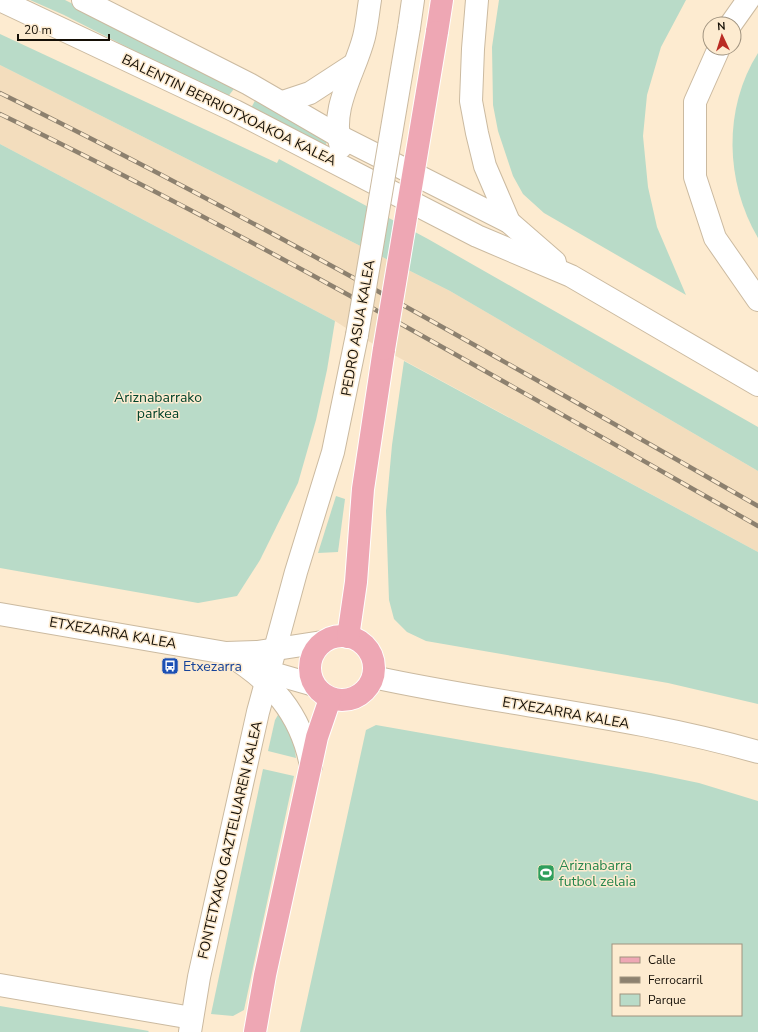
<svg xmlns="http://www.w3.org/2000/svg" width="758" height="1032" font-family="'Nunito Sans',sans-serif">
	<style>
		.built { fill: #f3ddbd }
		.green { fill: #b9dbc8; fill-rule: evenodd }
		.lines { fill: none; stroke-linecap: round; stroke-linejoin: round }
		.minor-casing { stroke: #cbbaa0; stroke-width: 24 }
		.major-casing { stroke: #fff; stroke-width: 24 }
		.minor { stroke: #fff; stroke-width: 22 }
		.major { stroke: #eea7b4; stroke-width: 22 }
		.rail-casing { stroke: #8d816f; stroke-width: 4.5 }
		.rail { stroke: #fdebd0; stroke-width: 3; stroke-dasharray: 9; stroke-linecap: butt }
		.minor-bridge-casing { stroke: #cbbaa0; stroke-width: 24; stroke-linecap: butt }
		.major-bridge-casing { stroke: #fff; stroke-width: 24; stroke-linecap: butt }
		.minor-bridge { stroke: #fff; stroke-width: 22 }
		.major-bridge { stroke: #eea7b4; stroke-width: 22 }
		.labels { text-anchor: middle; dominant-baseline: central; stroke-width: 3; stroke-linejoin: round; paint-order: stroke }
		.street-label { font-size: 14px; fill: #150f06; stroke: #fdebd0 }
		.park-label { font-size: 14px; fill: #02432b; stroke: #fdebd0 }
		.transit-label { font-size: 14px; fill: #164399; stroke: #fdebd0; text-anchor: start }
		.leisure-label { font-size: 14px; fill: #27864d; stroke: #fdebd0; text-anchor: start }
	</style>
	<rect width="100%" height="100%" fill="#fdebd0"/>
	<path class="built" d="M 0,65 L 450,291 L 758,471 L 758,552 L 357,335 L 335,321 L 0,144 Z"/>
	<g class="green">
		<path d="M 30,0 L 65,0 L 236,86 L 227,98 L 64,15 Z"/>
		<path d="M 499,0 L 686,0 L 661,47 L 647,95 L 643,136 L 648,187 L 657,227 L 686,295 L 544,213 L 523,194 L 513,176 L 498,131 L 493,105 L 492,47 Z"/>
		<path d="M 0,34 L 277,163 L 279,159 L 428,239 L 758,427 L 758,471 L 450,291 L 0,65 Z"/>
		<path d="M 758,53 L 758,238 C 725,182 723,108 758,53 Z"/>
		<path d="M 257,97 L 327,140 L 325,148 L 250,110 Z"/>
		<path d="M 0,144 L 335,321 L 327,370 L 316,420 L 298,483 L 260,560 L 237,596 L 198,603 L 0,568 Z"/>
		<path d="M 404,361 L 758,552 L 758,704 L 668,683 L 426,641 L 407,632 L 394,619 L 389,600 L 386,511 L 392,445 Z"/>
		<path d="M 336,496 L 345,499 L 338,552 L 318,553 Z"/>
		<path d="M 281,714 L 283,716 L 294,744 L 296,758 L 268,751 L 275,720 L 278,715 Z"/>
		<path d="M 376,725 L 651,773 L 699,783 L 758,801 L 758,1032 L 300,1032 L 366,730 ZM 613,945 L 741,945 L 741,1015 L 613,1015 Z"/>
		<path d="M 263,769 L 294,776 L 244,1010 L 233,1016 L 211,1014 Z"/>
		<path d="M 0,1006 L 149,1031 L 148,1032 L 0,1032 Z"/>
	</g>
	<g class="lines">
		<defs>
			<g id="minor">
				<path d="M 0,0 L 235,111 L 477,236 L 571,276 L 758,385"/>
				<path d="M 83,0 L 249,84 L 337,135 L 509,222 L 555,262"/>
				<path d="M 477,0 L 473,49 L 471,101 L 477,133 L 485,166 L 509,222"/>
				<path d="M 731,24 L 748,0"/>
				<path d="M 409,28 L 413,0"/>
				<path d="M 719,48 L 695,102 L 695,177 L 715,238 L 758,300"/>
				<path d="M 283,102 L 310,93 L 353,65"/>
				<path d="M 341,147 C 329,108 355,73 364,37 C 367,25 368,12 370,0"/>
				<path d="M 0,614 L 226,653 L 257,652 L 322,642"/>
				<path d="M 226,653 C 271,680 301,713 311,766"/>
				<path d="M 255,668 L 314,685"/>
				<path d="M 373,677 C 501,705 633,716 758,752"/>
				<path d="M 0,985 L 192,1018"/>
				<path d="M 190,1032 L 199,977 L 258,712 L 296,572 L 333,452 L 357,335"/>
			</g>
			<g id="major">
				<path d="M 437,32 L 442,0"/>
				<circle cx="342" cy="668" r="32"/>
				<path d="M 348,637 L 356,582 L 363,489 L 384,349"/>
				<path d="M 255,1032 L 265,975 L 317,737 L 330,699"/>
			</g>
		</defs>
		<use href="#minor" class="minor-casing"/>
		<use href="#major" class="major-casing"/>
		<use href="#minor" class="minor"/>
		<use href="#major" class="major"/>
		<defs>
			<g id="rail">
				<path d="M 0,93 C 258,220 508,363 758,506"/>
				<path d="M 0,114 C 259,239 508,384 758,526"/>
			</g>
		</defs>
		<use href="#rail" class="rail-casing"/>
		<use href="#rail" class="rail"/>
		<defs>
			<path id="minor-bridge" d="M 357,335 L 409,28"/>
			<path id="major-bridge" d="M 384,349 L 437,32"/>
		</defs>
		<use href="#minor-bridge" class="minor-bridge-casing"/>
		<use href="#major-bridge" class="major-bridge-casing"/>
		<use href="#minor-bridge" class="minor-bridge"/>
		<use href="#major-bridge" class="major-bridge"/>
	</g>
	<defs>
		<symbol id="bus-square" viewBox="-11 -11 22 22"><rect x="-9" y="-9" width="18" height="18" rx="4" fill="#1a4fb4" stroke="#fdebd0"/><path d="M-5-6H5V4H4V6H2V4H-2V6H-4V4H-5ZM-3.5-4V0h7V-4ZM-3.5 1.2v1.5H-2V1.2ZM2 1.2v1.5H3.5V1.2Z" fill="#fff"/></symbol>
		<symbol id="stadium-square" viewBox="-11 -11 22 22"><rect x="-9" y="-9" width="18" height="18" rx="4" fill="#2e9e5b" stroke="#fdebd0"/><path d="M0-5a6.5 5 0 1 0 0 10a6.5 5 0 1 0 0-10ZM-3.5-1.8h7v3.6h-7Z" fill="#fff"/></symbol>
	</defs>
	<g fill-rule="evenodd">
		<use href="#bus-square" x="160" y="656" width="20" height="20"/>
		<use href="#stadium-square" x="536" y="863" width="20" height="20"/>
	</g>
	<g class="labels">
		<g class="street-label">
			<text transform="translate(229 110) rotate(26)">BALENTIN BERRIOTXOAKOA KALEA</text>
			<text transform="translate(358 328) rotate(-80)">PEDRO ASUA KALEA</text>
			<text transform="translate(113 633) rotate(10)">ETXEZARRA KALEA</text>
			<text transform="translate(566 713) rotate(10)">ETXEZARRA KALEA</text>
			<text transform="translate(230 840) rotate(-77)">FONTETXAKO GAZTELUAREN KALEA</text>
		</g>
		<g class="park-label">
			<text x="158" y="397">Ariznabarrako<tspan x="158" dy="16">parkea</tspan></text>
		</g>
		<g class="transit-label">
			<text x="183" y="666">Etxezarra</text>
		</g>
		<g class="leisure-label">
			<text x="559" y="865">Ariznabarra<tspan x="559" dy="16">futbol zelaia</tspan></text>
		</g>
	</g>
	<rect x="612" y="944" width="130" height="72" fill="#fdebd0" stroke="#a0937f"/>
	<rect x="620" y="957" width="20" height="6" fill="#eea7b4" stroke="#a0937f"/>
	<text x="648" y="964" font-size="12" fill="#150f06">Calle</text>
	<rect x="620" y="977" width="20" height="6" fill="#8d816f" stroke="#a0937f"/>
	<text x="648" y="984" font-size="12" fill="#150f06">Ferrocarril</text>
	<rect x="620" y="994" width="20" height="12" fill="#b9dbc8" stroke="#a0937f"/>
	<text x="648" y="1004" font-size="12" fill="#150f06">Parque</text>
	<g transform="translate(722 36) rotate(356)"><circle r="19" fill="#fdebd0" stroke="#a0937f"/>
	<path d="M0-3L7 15L0 10L-7 15Z" fill="#ba2c24"/>
	<text y="-6" font-size="11" font-weight="bold" text-anchor="middle" fill="#150f06">N</text>
	</g>
	<path d="M18 34v6h91v-6" fill="none" stroke="#150f06" stroke-width="2"/>
	<text x="24" y="34" font-size="12" fill="#150f06" stroke="#fdebd0" stroke-width="3" paint-order="stroke">20 m</text>
</svg>
